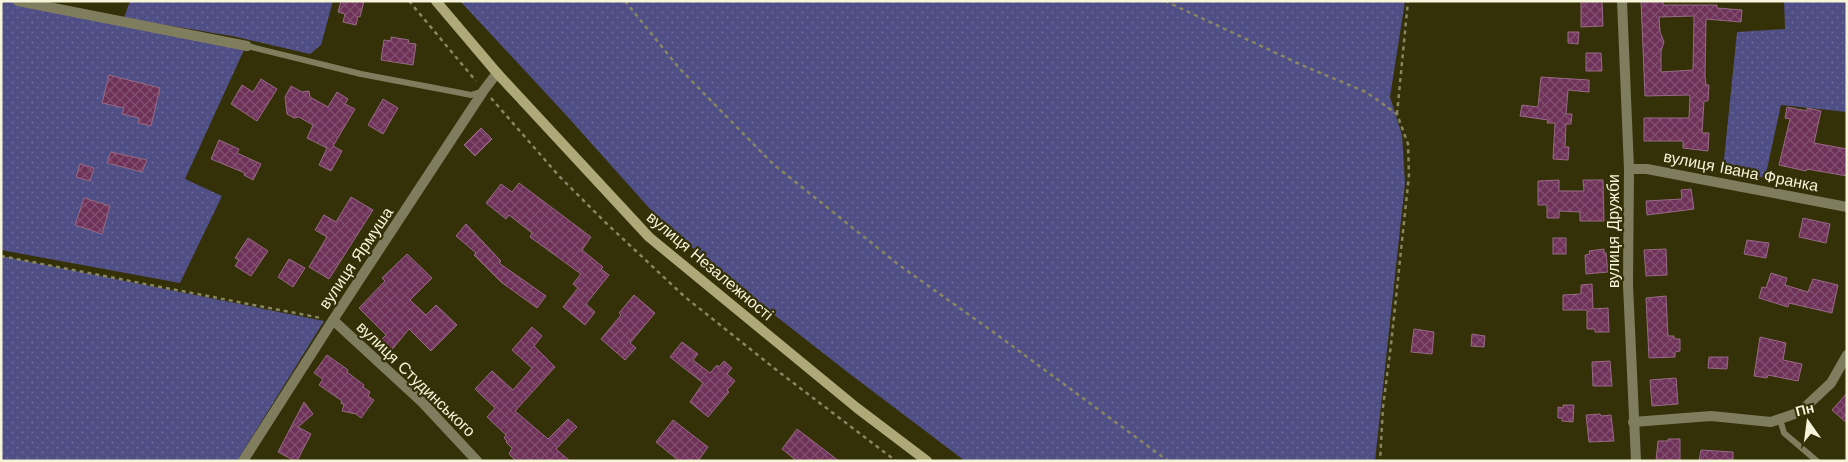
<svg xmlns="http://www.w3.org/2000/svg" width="1848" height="462" font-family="'Work Sans',sans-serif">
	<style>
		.garden { fill: url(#garden-dots) }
		.building { fill: url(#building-cross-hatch); stroke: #986a85; fill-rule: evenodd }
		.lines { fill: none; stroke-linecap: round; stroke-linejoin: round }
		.path { stroke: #888562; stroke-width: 2.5; stroke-dasharray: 4 4; stroke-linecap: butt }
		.lane { stroke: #807d5e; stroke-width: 6 }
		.street { stroke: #807d5e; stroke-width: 10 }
		.secondary { stroke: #aea978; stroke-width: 10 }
		.labels { text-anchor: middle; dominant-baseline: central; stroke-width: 4.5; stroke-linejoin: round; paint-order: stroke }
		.street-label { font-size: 16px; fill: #f6f4d9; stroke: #343008 }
	</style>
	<defs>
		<pattern id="garden-dots" width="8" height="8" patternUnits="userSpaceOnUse" patternTransform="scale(1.25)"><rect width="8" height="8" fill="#4f4e85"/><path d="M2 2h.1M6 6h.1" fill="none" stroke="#696896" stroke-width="1.8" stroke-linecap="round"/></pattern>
		<pattern id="building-cross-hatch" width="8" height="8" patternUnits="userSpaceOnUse" patternTransform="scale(1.25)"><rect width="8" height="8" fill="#6e3259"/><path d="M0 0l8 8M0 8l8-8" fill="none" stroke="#835070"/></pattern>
	</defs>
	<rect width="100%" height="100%" fill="#343008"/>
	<g class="garden">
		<path d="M 1,1 L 15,1 L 244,50 L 185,179 L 222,196 L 180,283 L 1,250 Z"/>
		<path d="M 130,1 L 333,1 L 321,45 L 310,54 L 232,36 L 124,18 Z"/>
		<path d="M 460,1 L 1405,1 L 1390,97 L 1402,135 L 1405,183 L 1375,461 L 965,461 L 846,371 L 717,270 L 650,209 L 566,115 Z"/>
		<path d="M 1784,1 L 1847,1 L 1847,112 L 1781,105 L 1765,178 L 1723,169 L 1737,32 L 1785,29 Z"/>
		<path d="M 1,256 L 324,321 L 237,461 L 1,461 Z"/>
	</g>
	<g class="building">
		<path d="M 341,1 L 364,1 L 360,17 L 358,16 L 356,25 L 343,22 L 345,14 L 338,12 Z"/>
		<path d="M 1581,1 L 1602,1 L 1603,26 L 1581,27 Z"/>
		<path d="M 1641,1 L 1663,1 L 1663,5 L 1717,5 L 1717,8 L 1742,10 L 1741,22 L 1706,19 L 1705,76 L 1706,85 L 1709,85 L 1708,101 L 1704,101 L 1702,133 L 1709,133 L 1708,151 L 1683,148 L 1683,141 L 1644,141 L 1644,118 L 1689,118 L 1690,95 L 1645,96 ZM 1694,16 L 1693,70 L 1661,72 L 1661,51 L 1664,42 L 1660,32 L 1659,17 Z"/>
		<path d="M 1568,32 L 1579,32 L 1578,44 L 1568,43 Z"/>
		<path d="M 391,37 L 409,40 L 408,43 L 416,44 L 413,65 L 381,60 L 384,40 L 391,41 Z"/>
		<path d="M 1586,53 L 1601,53 L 1602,71 L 1586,71 Z"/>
		<path d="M 109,75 L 160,88 L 151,126 L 138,123 L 139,118 L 122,114 L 124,108 L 102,103 Z"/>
		<path d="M 1541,77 L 1589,80 L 1589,92 L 1568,90 L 1566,114 L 1572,114 L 1571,124 L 1566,124 L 1565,147 L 1569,147 L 1568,160 L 1553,159 L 1555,123 L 1547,123 L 1548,120 L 1520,116 L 1522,105 L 1538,107 Z"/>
		<path d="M 261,79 L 277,89 L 257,121 L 231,104 L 242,85 L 253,92 Z"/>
		<path d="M 291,86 L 302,92 L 309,91 L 310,97 L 328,107 L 337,92 L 348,99 L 345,104 L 355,109 L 333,146 L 342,151 L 331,171 L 319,165 L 327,148 L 307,138 L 313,125 L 299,117 L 294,118 L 287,114 L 285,97 Z"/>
		<path d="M 383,99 L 398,108 L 383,134 L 368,125 Z"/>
		<path d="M 1787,107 L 1807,111 L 1807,108 L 1821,111 L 1814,143 L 1847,149 L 1847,176 L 1807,169 L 1806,171 L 1779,165 L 1790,119 L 1785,118 Z"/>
		<path d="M 481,128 L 492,139 L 475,156 L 464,145 Z"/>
		<path d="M 219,140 L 239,149 L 237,153 L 261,164 L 253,180 L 244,175 L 245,173 L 211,159 Z"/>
		<path d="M 111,152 L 147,160 L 142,172 L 107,163 Z"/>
		<path d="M 80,164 L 94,168 L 90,181 L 76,177 Z"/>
		<path d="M 1559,180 L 1559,191 L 1584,191 L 1583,180 L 1603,180 L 1604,221 L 1580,221 L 1580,212 L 1559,211 L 1559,218 L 1547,218 L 1547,205 L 1538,205 L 1538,181 Z"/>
		<path d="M 519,183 L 591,237 L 582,250 L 603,267 L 601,269 L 609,275 L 586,304 L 595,312 L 585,325 L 563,307 L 578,288 L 573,284 L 581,274 L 530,237 L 532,233 L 509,215 L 506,219 L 486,203 L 501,184 L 512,192 Z"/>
		<path d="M 1691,189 L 1694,209 L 1647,215 L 1646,201 L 1682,199 L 1681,190 Z"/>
		<path d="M 351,197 L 373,210 L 329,279 L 309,267 L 327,237 L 315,230 L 324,215 L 336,222 Z"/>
		<path d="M 84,198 L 110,206 L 102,234 L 75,225 Z"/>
		<path d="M 1803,218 L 1830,224 L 1826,243 L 1799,237 Z"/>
		<path d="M 466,224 L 501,261 L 499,263 L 546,296 L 537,308 L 501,282 L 474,255 L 476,253 L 456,236 Z"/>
		<path d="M 248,238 L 268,251 L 251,276 L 235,266 L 239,260 L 235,258 Z"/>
		<rect x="1553" y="238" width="13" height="16"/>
		<path d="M 1747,240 L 1769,243 L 1766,258 L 1744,254 Z"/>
		<path d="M 1604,249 L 1604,253 L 1606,253 L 1608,272 L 1586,274 L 1585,255 L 1590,254 L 1589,251 Z"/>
		<path d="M 1666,249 L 1667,275 L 1646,276 L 1644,250 Z"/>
		<path d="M 407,254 L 432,278 L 410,300 L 426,315 L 436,305 L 457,325 L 431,351 L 409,329 L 390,352 L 379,342 L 386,335 L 359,308 L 385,281 L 382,278 Z"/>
		<path d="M 289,259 L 305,268 L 293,287 L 278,277 Z"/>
		<path d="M 1771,273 L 1787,278 L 1785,285 L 1808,292 L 1813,279 L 1838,285 L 1832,313 L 1789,303 L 1788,307 L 1759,298 L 1762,287 L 1766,288 Z"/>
		<path d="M 1592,284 L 1593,309 L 1608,308 L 1609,332 L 1595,332 L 1595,329 L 1587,329 L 1587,310 L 1563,310 L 1563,295 L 1581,294 L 1581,285 Z"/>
		<path d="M 634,295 L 655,313 L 630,343 L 636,348 L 625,360 L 601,339 L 621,315 L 619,313 Z"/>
		<path d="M 1666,296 L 1668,336 L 1674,336 L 1674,339 L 1680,339 L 1680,351 L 1675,352 L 1675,357 L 1649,358 L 1646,298 Z"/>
		<path d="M 532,327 L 542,336 L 534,346 L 555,367 L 515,411 L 548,439 L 568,419 L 577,427 L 556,449 L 570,461 L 516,461 L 509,454 L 512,448 L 506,442 L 507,441 L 504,438 L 506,435 L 487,417 L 495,408 L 475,389 L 492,371 L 513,390 L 532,368 L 512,350 Z"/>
		<path d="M 1414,329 L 1434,332 L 1432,354 L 1411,352 Z"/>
		<path d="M 1472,334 L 1485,336 L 1484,347 L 1471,346 Z"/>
		<path d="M 1760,337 L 1786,343 L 1783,360 L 1802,364 L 1798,381 L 1768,375 L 1767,378 L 1754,376 Z"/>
		<path d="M 682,342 L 698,354 L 693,360 L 710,373 L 717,365 L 719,367 L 724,361 L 732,368 L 727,374 L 735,381 L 727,390 L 729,392 L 708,417 L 690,402 L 703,383 L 670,357 Z"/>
		<path d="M 327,355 L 348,370 L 347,372 L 364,385 L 363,387 L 370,392 L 368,396 L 374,400 L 361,418 L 356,414 L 342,411 L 344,405 L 341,403 L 342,401 L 319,385 L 323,379 L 314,373 Z"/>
		<path d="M 1709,357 L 1728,357 L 1727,369 L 1708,368 Z"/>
		<path d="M 1610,361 L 1612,386 L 1593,386 L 1592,362 Z"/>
		<path d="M 1676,378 L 1678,404 L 1652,406 L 1650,380 Z"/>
		<path d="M 1847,393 L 1847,423 L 1832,410 Z"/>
		<path d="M 304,402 L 313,414 L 298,427 L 311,434 L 297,461 L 295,461 L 278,452 Z"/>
		<path d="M 1563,405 L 1574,405 L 1573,422 L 1562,421 L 1562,418 L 1558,418 L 1558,407 L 1563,408 Z"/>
		<path d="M 1600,414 L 1601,416 L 1611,415 L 1614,441 L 1589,442 L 1586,415 Z"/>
		<path d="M 673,420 L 708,447 L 698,461 L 679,461 L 656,442 Z"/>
		<path d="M 797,429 L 839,461 L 797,461 L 782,449 Z"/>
		<path d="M 1668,439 L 1680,439 L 1680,461 L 1656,461 L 1658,441 L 1668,441 Z"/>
		<path d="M 1701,450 L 1733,452 L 1733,461 L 1699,461 Z"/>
	</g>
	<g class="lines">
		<g class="path">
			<path d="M 409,1 L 476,81"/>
			<path d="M 625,1 L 679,68 L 773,164 L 899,265 L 996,334 L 1168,461"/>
			<path d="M 1165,1 L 1306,67 L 1366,92 L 1397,114 L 1408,144 L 1409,175 L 1391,345 L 1383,407 L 1380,461"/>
			<path d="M 491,98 L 559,176 L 605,222 L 685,297 L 779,372 L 896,461"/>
			<path d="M 1397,114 L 1408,1"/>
			<path d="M 1,256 L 321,318"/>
		</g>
		<g class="lane">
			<path d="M 247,46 L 361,74 L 456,92 L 471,95 L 483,91"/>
			<path d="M 1780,419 L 1784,433 L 1817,461"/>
		</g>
		<g class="street">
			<path d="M 18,1 L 247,46"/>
			<path d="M 1622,1 L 1629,169 L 1628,285 L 1636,461"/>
			<path d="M 1629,169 L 1647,169 L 1847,207"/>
			<path d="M 333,320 L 422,402 L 477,461"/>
			<path d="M 1633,422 L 1711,416 L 1771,422 L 1800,412 L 1831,383 L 1847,355"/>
			<path d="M 243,461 L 333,320 L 484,90 L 497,73"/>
		</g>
		<path class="secondary" d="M 436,1 L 497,73 L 649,237 L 857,408 L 927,461"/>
	</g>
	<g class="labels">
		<g class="street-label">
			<text transform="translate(1741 171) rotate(11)">вулиця Івана Франка</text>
			<text transform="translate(1613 231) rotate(-90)">вулиця Дружби</text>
			<text transform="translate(356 258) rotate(-56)">вулиця Ярмуша</text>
			<text transform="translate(710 266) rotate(40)">вулиця Незалежності</text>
			<text transform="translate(416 379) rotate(44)">вулиця Студинського</text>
		</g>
	</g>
	<rect width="1848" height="462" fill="none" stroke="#f6f4d9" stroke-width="5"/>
	<g transform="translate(1808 422) rotate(346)" stroke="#343008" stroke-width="4" paint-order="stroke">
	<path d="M0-4L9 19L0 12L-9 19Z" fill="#f6f4d9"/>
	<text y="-8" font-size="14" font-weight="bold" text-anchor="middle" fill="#f6f4d9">Пн</text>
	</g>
</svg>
